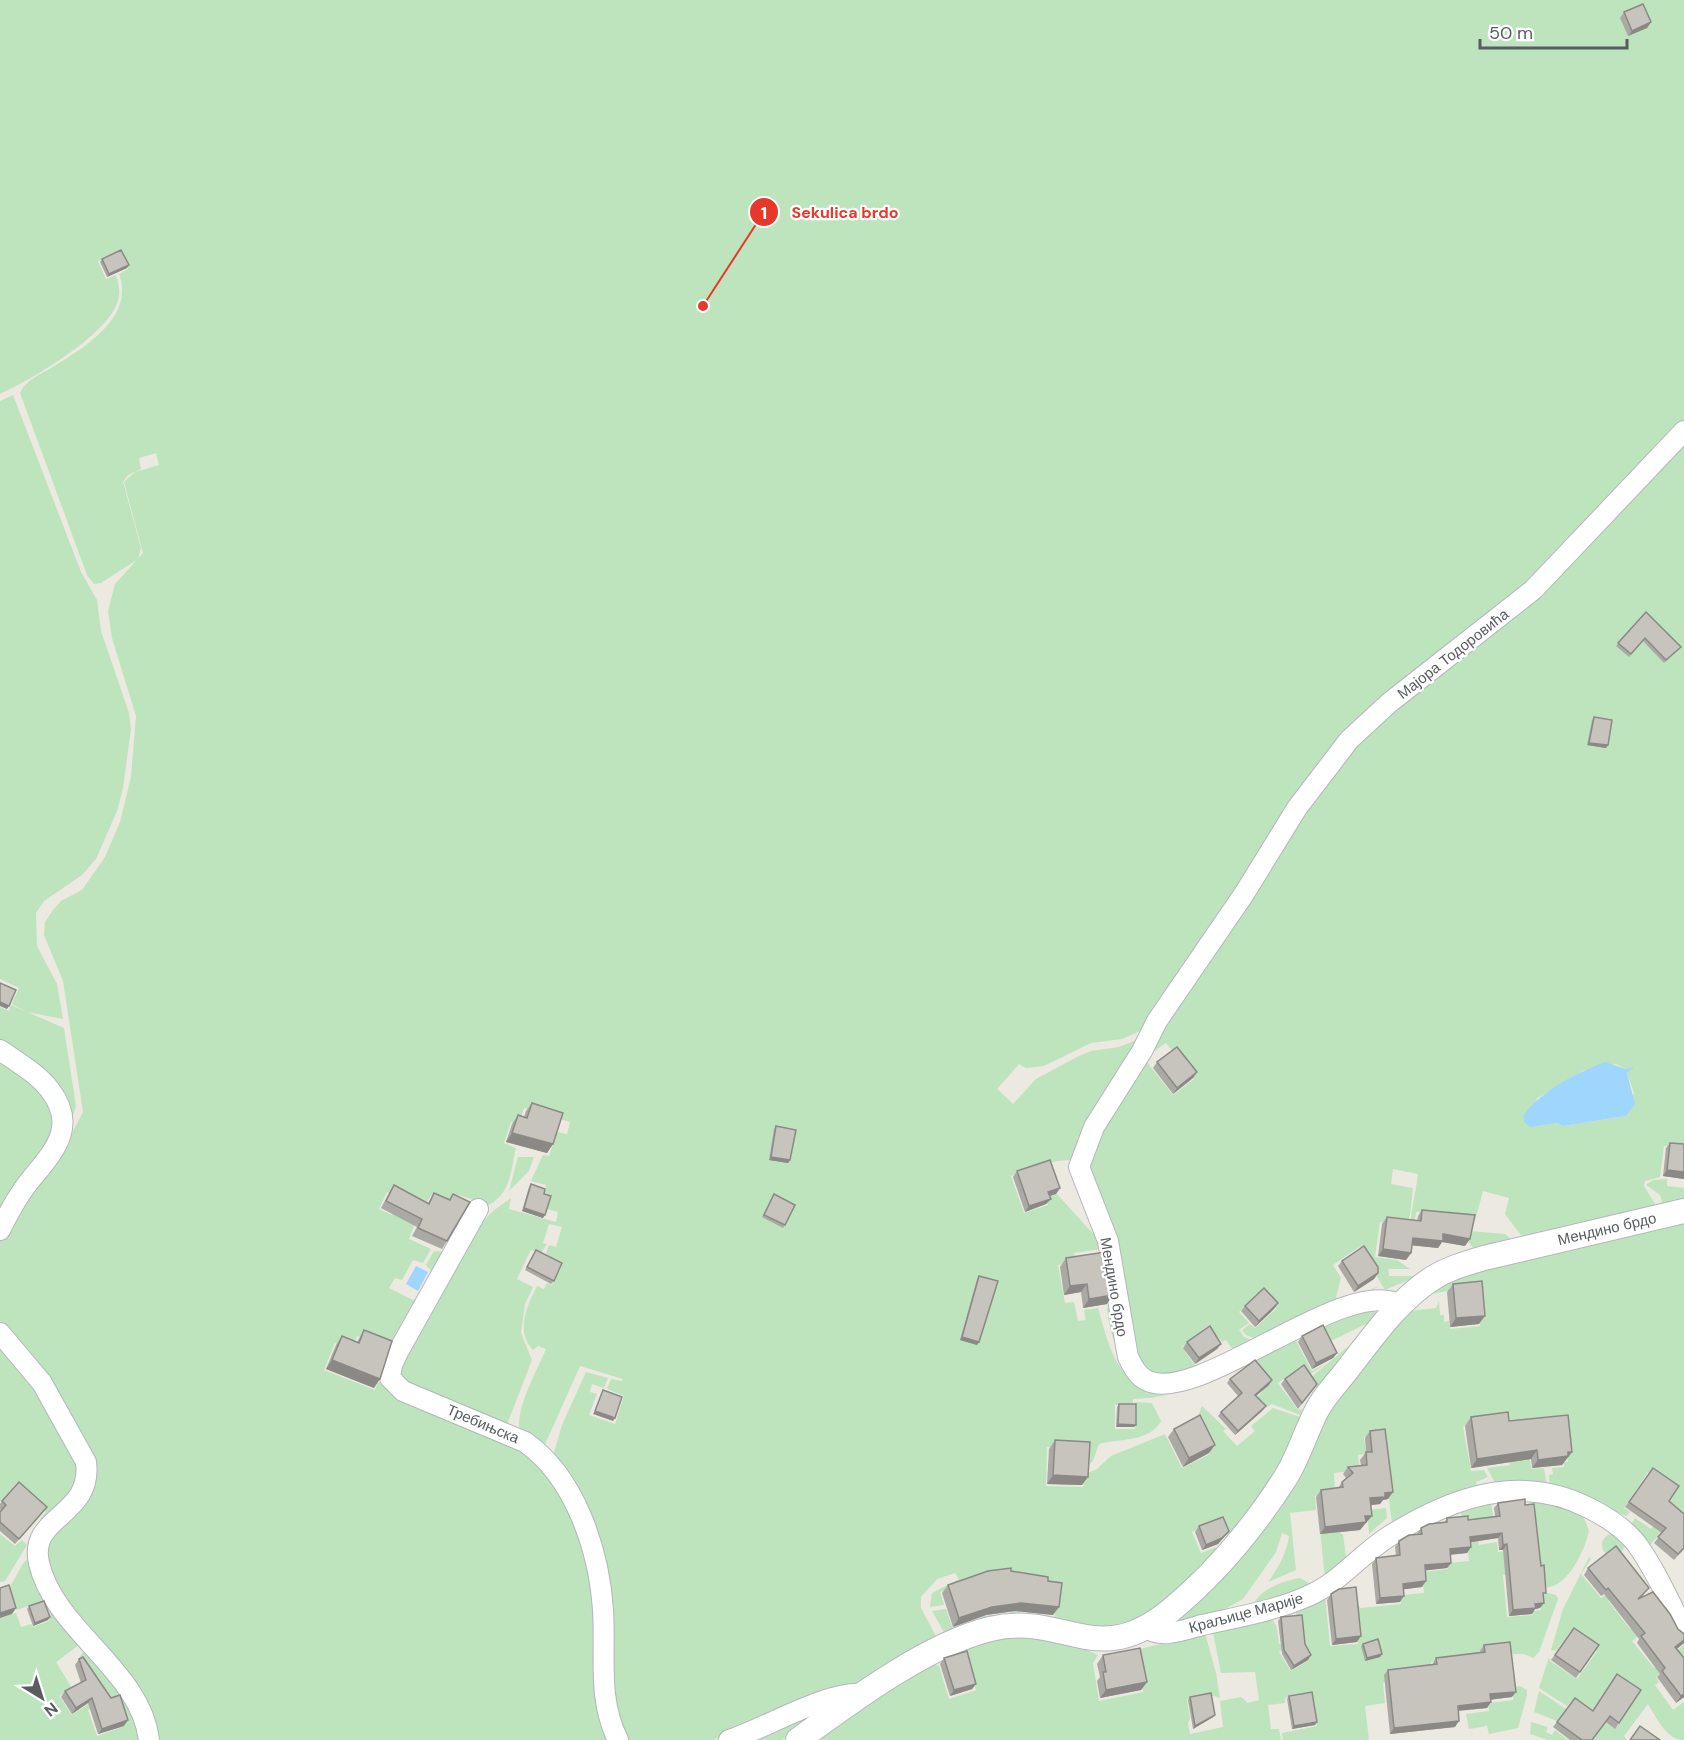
<svg xmlns="http://www.w3.org/2000/svg" width="1684" height="1740" font-family="'DM Sans',sans-serif">
	<style>
		.green { fill: #bde4bd; fill-rule: evenodd }
		.water { fill: #9fd6fe }
		.lines { fill: none; stroke-linecap: round; stroke-linejoin: round }
		.minor-casing { stroke: #b3b7bb; stroke-width: 22 }
		.tertiary-casing { stroke: #b3b7bb; stroke-width: 26 }
		.minor { stroke: #fff; stroke-width: 20 }
		.tertiary { stroke: #fff; stroke-width: 24 }
		.wall { fill: #aba9a3 }
		.shaded-wall { fill: #8b8985 }
		.building { fill: #c7c4be; stroke: #8b8985; stroke-width: 1.5 }
		.labels { text-anchor: middle; dominant-baseline: central; stroke-width: 4.5; stroke-linejoin: round; paint-order: stroke }
		.street-label { font-size: 15px; fill: #595d61; stroke: #fff }
		.leader { fill: none; stroke: #e7382c; stroke-width: 2 }
		.callout-dot { fill: #e7382c; stroke: #fff; stroke-width: 2 }
		.mark-label { font-size: 18px; text-anchor: middle; font-weight: bold; fill: #fff }
		.callout-label { font-size: 16px; text-anchor: middle; font-weight: bold; fill: #e7382c; stroke: #fff; stroke-width: 4.5; stroke-linejoin: round; paint-order: stroke }
	</style>
	<rect width="100%" height="100%" fill="#ece9e0"/>
	<g class="green">
		<path d="M 0,0 L 1684,0 L 1684,423 L 1528,588 L 1374,712 L 1347,738 L 1286,817 L 1207,944 L 1162,1006 L 1140,1031 L 1122,1039 L 1091,1043 L 1044,1066 L 1026,1068 L 1019,1064 L 997,1089 L 1013,1104 L 1036,1079 L 1077,1057 L 1091,1051 L 1119,1047 L 1142,1038 L 1088,1128 L 1074,1161 L 1078,1179 L 1097,1225 L 1079,1188 L 1072,1160 L 1056,1161 L 1011,1176 L 1024,1213 L 1048,1205 L 1046,1198 L 1057,1194 L 1104,1246 L 1125,1360 C 1114,1349 1108,1323 1107,1308 L 1110,1306 L 1101,1249 L 1074,1253 L 1076,1262 L 1058,1265 L 1065,1303 L 1074,1302 L 1078,1321 L 1086,1320 L 1084,1310 L 1098,1308 C 1114,1366 1124,1401 1193,1381 C 1178,1396 1154,1398 1133,1399 L 1133,1405 L 1115,1405 L 1115,1429 L 1135,1429 L 1135,1402 L 1152,1403 L 1161,1421 C 1149,1443 1119,1438 1099,1444 L 1093,1461 L 1085,1467 L 1086,1449 L 1047,1447 L 1046,1486 L 1083,1487 L 1084,1475 L 1097,1469 L 1111,1456 L 1165,1434 L 1182,1468 L 1210,1454 L 1209,1450 L 1213,1447 L 1198,1416 L 1202,1406 L 1226,1429 L 1223,1431 L 1237,1446 L 1255,1431 L 1251,1426 L 1273,1408 L 1303,1418 C 1284,1463 1261,1503 1228,1539 L 1221,1520 L 1192,1532 L 1201,1553 L 1216,1547 L 1218,1551 C 1184,1587 1144,1637 1089,1631 C 1078,1630 1065,1624 1054,1620 L 1058,1590 L 1043,1588 L 1043,1584 L 1024,1581 L 1020,1613 L 1031,1617 L 1011,1617 L 1007,1576 L 978,1578 L 981,1616 L 995,1615 L 996,1619 L 981,1622 L 967,1583 L 940,1592 L 944,1605 L 930,1607 L 932,1593 L 959,1579 L 955,1573 L 937,1579 L 921,1597 L 921,1608 L 938,1640 L 856,1688 L 821,1695 L 756,1726 L 713,1740 L 627,1740 L 617,1724 L 612,1705 L 608,1663 L 610,1625 L 594,1547 L 572,1488 L 553,1456 L 562,1425 L 586,1372 L 608,1378 L 604,1388 L 592,1384 L 590,1392 L 597,1394 L 589,1415 L 615,1424 L 624,1396 L 607,1389 L 611,1379 L 622,1381 L 623,1379 L 580,1366 L 543,1449 C 536,1446 525,1441 521,1433 C 512,1414 538,1369 546,1349 L 538,1346 L 533,1350 C 515,1332 527,1306 537,1286 L 544,1289 L 547,1283 L 552,1285 L 562,1266 L 546,1253 L 549,1245 L 556,1247 L 562,1227 L 549,1224 L 543,1243 L 547,1244 L 540,1254 L 531,1250 L 517,1279 L 533,1287 L 525,1304 L 521,1333 L 532,1360 L 506,1427 L 399,1384 L 394,1373 L 397,1363 L 466,1238 L 493,1211 L 511,1198 L 509,1209 L 556,1222 L 558,1212 L 547,1209 L 551,1198 L 545,1196 L 546,1185 L 531,1181 L 543,1155 L 549,1156 L 557,1132 L 567,1134 L 570,1122 L 524,1108 L 519,1124 L 511,1122 L 504,1143 L 516,1148 C 510,1172 512,1191 489,1205 L 459,1195 L 454,1202 L 431,1196 L 419,1214 L 398,1206 L 401,1198 L 387,1192 L 379,1209 L 392,1215 L 396,1209 L 417,1218 L 409,1239 L 431,1249 L 423,1263 L 413,1260 L 402,1280 L 395,1278 L 389,1288 L 413,1300 L 420,1297 L 433,1273 L 426,1265 L 434,1251 L 446,1252 L 462,1218 L 465,1219 L 393,1350 L 357,1336 L 352,1349 L 335,1343 L 324,1370 L 375,1390 L 378,1382 L 399,1395 L 501,1436 C 508,1450 530,1453 542,1463 C 559,1476 568,1497 575,1517 C 587,1549 598,1584 599,1618 C 600,1658 591,1703 610,1740 L 154,1740 L 148,1712 L 142,1700 L 61,1599 L 43,1545 C 52,1523 78,1515 88,1494 C 108,1448 30,1361 0,1329 L 0,1241 L 31,1185 L 68,1141 L 83,1112 L 63,981 L 44,935 L 45,922 L 53,910 L 61,901 L 82,890 L 105,857 L 120,822 L 131,777 L 136,716 L 112,638 L 108,611 L 115,584 L 143,553 L 124,482 L 135,472 L 159,465 L 156,453 L 139,458 L 141,469 L 128,475 L 123,482 L 141,548 L 138,559 L 101,583 L 94,584 L 87,575 L 20,393 C 27,378 44,373 56,365 C 87,346 135,316 119,274 L 128,269 L 120,251 L 98,261 L 106,279 L 116,275 C 119,285 121,293 117,303 C 107,335 31,380 0,394 Z"/>
		<path d="M 13,395 L 81,572 L 97,600 L 101,631 L 129,713 L 131,729 L 123,788 L 117,811 L 96,859 L 82,875 L 44,901 L 36,913 L 37,946 L 57,984 L 63,1019 L 27,1012 L 12,1004 L 19,988 L 0,979 L 0,401 Z"/>
		<path d="M 1684,435 L 1684,1148 L 1664,1146 L 1660,1177 L 1645,1181 L 1644,1186 L 1657,1207 L 1523,1238 L 1505,1214 L 1509,1198 L 1483,1191 L 1475,1221 L 1446,1214 L 1416,1212 L 1412,1245 L 1410,1245 C 1408,1221 1415,1198 1418,1174 L 1393,1169 L 1391,1184 L 1413,1188 L 1410,1215 L 1406,1225 L 1380,1222 L 1375,1257 L 1397,1260 L 1410,1269 L 1388,1269 L 1389,1276 L 1418,1276 L 1385,1290 L 1359,1247 L 1333,1265 L 1341,1278 L 1336,1297 L 1340,1303 L 1379,1286 L 1353,1302 L 1256,1339 L 1246,1335 L 1242,1330 L 1250,1324 L 1255,1328 L 1276,1309 L 1260,1292 L 1239,1312 L 1249,1323 L 1239,1330 L 1244,1337 L 1255,1341 L 1236,1354 L 1226,1340 L 1222,1342 L 1211,1330 L 1205,1330 L 1182,1347 L 1198,1370 L 1169,1380 L 1139,1368 L 1088,1185 L 1087,1153 L 1146,1061 L 1173,1095 L 1194,1079 L 1166,1043 L 1155,1051 L 1152,1043 L 1332,766 ZM 1616,1064 L 1625,1069 L 1631,1069 L 1627,1073 L 1634,1093 L 1626,1116 L 1563,1126 L 1556,1123 L 1536,1099 L 1584,1070 Z"/>
		<path d="M 11,1005 L 64,1028 L 76,1106 L 69,1127 L 66,1117 L 0,1045 L 0,1007 L 9,1011 Z"/>
		<path d="M 0,1055 L 43,1088 L 58,1128 L 0,1222 Z"/>
		<path d="M 518,1157 L 534,1157 L 529,1171 L 509,1191 Z"/>
		<path d="M 1667,1179 L 1667,1186 L 1684,1188 L 1684,1201 L 1663,1206 L 1660,1195 L 1646,1185 L 1653,1180 Z"/>
		<path d="M 1684,1220 L 1684,1522 L 1676,1515 L 1650,1545 L 1665,1573 L 1628,1528 L 1635,1518 L 1651,1529 L 1676,1491 L 1648,1472 L 1624,1508 L 1630,1512 L 1626,1516 L 1550,1486 L 1549,1475 L 1553,1474 L 1552,1468 L 1564,1467 L 1564,1462 L 1568,1462 L 1563,1422 L 1526,1426 L 1531,1469 L 1544,1468 L 1547,1486 L 1499,1485 L 1494,1481 L 1487,1468 L 1510,1465 L 1502,1419 L 1463,1426 L 1471,1471 L 1484,1470 L 1488,1477 L 1476,1482 L 1478,1491 L 1392,1522 L 1380,1435 L 1364,1437 L 1366,1454 L 1358,1455 L 1360,1470 L 1334,1473 L 1335,1493 L 1315,1496 L 1316,1510 L 1290,1513 L 1296,1570 L 1268,1582 C 1279,1567 1286,1554 1289,1536 L 1282,1533 L 1276,1552 L 1243,1599 L 1227,1608 L 1193,1621 L 1176,1620 L 1325,1413 L 1409,1311 L 1436,1308 L 1439,1301 L 1440,1315 L 1444,1315 L 1444,1322 L 1449,1321 L 1450,1329 L 1480,1326 L 1476,1287 L 1428,1294 L 1462,1273 Z"/>
		<path d="M 1470,1231 L 1505,1234 L 1512,1240 L 1473,1248 L 1468,1241 Z"/>
		<path d="M 1355,1310 L 1374,1310 L 1376,1312 L 1370,1322 L 1329,1342 L 1321,1325 Z"/>
		<path d="M 1318,1329 L 1296,1341 L 1312,1371 L 1328,1362 L 1307,1377 L 1300,1368 L 1278,1383 L 1298,1410 L 1302,1409 L 1300,1415 L 1272,1404 L 1267,1407 L 1257,1397 L 1263,1391 L 1258,1386 L 1262,1373 L 1252,1362 L 1248,1365 L 1246,1363 L 1259,1352 Z"/>
		<path d="M 0,1340 L 54,1409 L 83,1479 L 43,1523 L 40,1519 L 46,1512 L 15,1485 L 0,1502 Z"/>
		<path d="M 1356,1340 L 1318,1391 L 1310,1378 Z"/>
		<path d="M 1531,1498 L 1582,1513 L 1589,1531 C 1585,1550 1566,1592 1542,1587 C 1527,1584 1519,1574 1503,1575 L 1507,1617 L 1533,1615 L 1533,1611 L 1541,1610 L 1544,1592 L 1556,1595 L 1558,1599 L 1539,1652 L 1533,1658 L 1524,1654 L 1508,1654 L 1507,1646 L 1480,1650 L 1480,1657 L 1431,1662 L 1431,1669 L 1408,1680 L 1383,1683 L 1385,1703 L 1365,1706 L 1369,1740 L 1283,1740 L 1282,1733 L 1317,1726 L 1310,1693 L 1285,1698 L 1285,1703 L 1268,1705 L 1271,1729 L 1279,1729 L 1281,1740 L 813,1740 L 868,1701 L 934,1664 L 939,1666 L 949,1699 L 976,1690 L 965,1653 L 967,1649 C 995,1622 1067,1640 1098,1655 L 1093,1663 L 1099,1701 L 1143,1692 L 1137,1656 L 1140,1649 L 1205,1633 L 1216,1673 L 1220,1698 L 1210,1695 L 1187,1699 L 1190,1719 L 1188,1723 L 1190,1734 L 1223,1727 L 1220,1701 L 1241,1697 L 1248,1703 L 1259,1700 L 1255,1672 L 1221,1673 L 1213,1632 L 1267,1617 C 1279,1621 1277,1633 1279,1644 L 1293,1643 L 1279,1652 L 1291,1671 L 1309,1660 L 1299,1643 L 1296,1612 L 1325,1595 L 1330,1646 L 1358,1644 L 1353,1593 L 1360,1608 L 1401,1604 L 1401,1595 L 1424,1593 L 1422,1572 L 1448,1569 L 1448,1563 L 1469,1561 L 1465,1521 L 1462,1521 L 1461,1512 L 1491,1503 L 1494,1520 L 1475,1523 L 1479,1545 L 1497,1542 L 1498,1552 L 1535,1547 Z"/>
		<path d="M 1386,1508 L 1387,1518 L 1369,1534 L 1367,1510 Z"/>
		<path d="M 1340,1526 L 1341,1534 L 1343,1534 L 1347,1564 L 1318,1586 L 1252,1606 C 1261,1589 1282,1581 1300,1578 L 1313,1585 L 1325,1580 L 1320,1528 Z"/>
		<path d="M 0,1534 L 15,1546 L 22,1540 L 27,1545 L 5,1581 L 0,1582 Z"/>
		<circle cx="1613" cy="1545" r="11"/>
		<path d="M 30,1557 L 83,1642 L 56,1662 L 72,1688 L 59,1696 L 72,1715 L 97,1698 L 99,1706 L 88,1710 L 97,1736 L 125,1726 L 117,1700 L 111,1702 L 80,1656 L 87,1648 L 128,1694 L 145,1740 L 0,1740 L 0,1618 L 16,1613 L 21,1627 L 31,1624 L 33,1627 L 49,1621 L 48,1616 L 51,1615 L 45,1600 L 17,1610 L 10,1587 L 24,1562 Z"/>
		<path d="M 1589,1557 L 1591,1559 L 1581,1574 L 1601,1598 L 1614,1588 L 1617,1593 L 1608,1601 L 1630,1629 L 1657,1609 L 1669,1613 L 1632,1641 L 1654,1668 L 1684,1645 L 1684,1668 L 1678,1660 L 1656,1677 L 1659,1682 L 1655,1685 L 1673,1710 L 1684,1702 L 1684,1740 C 1666,1740 1657,1718 1648,1704 L 1624,1736 L 1627,1740 L 1593,1740 L 1603,1726 L 1571,1702 L 1567,1706 L 1539,1688 L 1549,1657 L 1550,1661 L 1577,1679 L 1597,1651 L 1570,1632 L 1556,1651 L 1551,1650 L 1563,1609 Z"/>
		<path d="M 946,1609 L 953,1629 L 976,1621 L 945,1634 L 932,1611 Z"/>
		<path d="M 1520,1686 L 1527,1690 L 1527,1695 L 1518,1728 L 1489,1734 L 1487,1726 L 1469,1729 L 1466,1714 L 1489,1711 L 1488,1703 L 1513,1700 L 1513,1687 Z"/>
		<path d="M 1539,1691 L 1566,1709 L 1557,1721 L 1534,1712 Z"/>
		<path d="M 819,1711 L 782,1740 L 745,1740 Z"/>
		<path d="M 1531,1722 L 1548,1727 L 1546,1732 L 1552,1735 L 1555,1730 L 1568,1740 L 1548,1740 L 1530,1734 Z"/>
	</g>
	<g class="water">
		<path d="M 1605,1062 L 1625,1069 L 1634,1067 L 1627,1073 L 1635,1104 L 1626,1116 L 1563,1126 L 1556,1123 L 1530,1127 L 1524,1122 L 1524,1114 C 1545,1089 1574,1074 1605,1062 Z"/>
		<path d="M 416,1266 L 428,1272 L 418,1291 L 406,1284 Z"/>
	</g>
	<g class="lines">
		<defs>
			<g id="minor">
				<path d="M 0,1050 C 17,1062 38,1074 50,1090 C 79,1128 52,1153 28,1183 C 17,1197 8,1214 0,1230"/>
				<path d="M 478,1209 L 398,1352 L 392,1365 L 390,1378 L 403,1391 L 525,1442 C 575,1477 599,1550 603,1610 C 606,1655 597,1698 618,1740"/>
				<path d="M 1400,1305 C 1346,1274 1200,1404 1148,1381 C 1138,1377 1133,1367 1128,1357 L 1108,1241 L 1079,1167 L 1094,1127 L 1142,1051 L 1157,1021 L 1244,894 L 1297,808 L 1349,740 L 1389,703 L 1533,590 L 1684,431"/>
				<path d="M 0,1333 L 42,1383 L 86,1462 C 93,1517 28,1515 39,1563 C 54,1630 141,1670 149,1740"/>
				<path d="M 1146,1627 C 1159,1640 1187,1629 1202,1625 C 1237,1617 1275,1611 1308,1596 C 1339,1583 1360,1555 1388,1537 C 1450,1498 1519,1472 1589,1508 C 1607,1517 1623,1527 1636,1543 C 1655,1569 1669,1601 1684,1630"/>
				<path d="M 729,1740 C 766,1728 827,1691 862,1694"/>
			</g>
			<path id="tertiary" d="M 798,1740 C 850,1702 928,1644 990,1629 C 1065,1611 1096,1672 1171,1610 C 1216,1573 1253,1528 1284,1480 C 1298,1459 1305,1433 1317,1410 C 1324,1396 1337,1383 1347,1370 C 1372,1338 1398,1300 1433,1278 C 1449,1268 1467,1263 1484,1258 L 1684,1211"/>
		</defs>
		<use href="#minor" class="minor-casing"/>
		<use href="#tertiary" class="tertiary-casing"/>
		<use href="#minor" class="minor"/>
		<use href="#tertiary" class="tertiary"/>
	</g>
	<g class="wall">
		<path d="M 1624,12 L 1651,22 L 1647,28 L 1628,36 L 1620,18 Z"/>
		<path d="M 102,259 L 127,268 L 107,277 L 100,262 Z"/>
		<path d="M 1646,612 L 1678,650 L 1664,663 L 1643,641 L 1629,657 L 1616,646 Z"/>
		<path d="M 1594,717 L 1608,745 L 1606,748 L 1587,745 L 1592,720 Z"/>
		<path d="M 1157,1062 L 1197,1072 L 1193,1078 L 1173,1094 L 1153,1068 Z"/>
		<path d="M 532,1103 L 553,1144 L 547,1153 L 506,1142 L 512,1124 L 518,1115 L 524,1117 L 526,1111 Z"/>
		<path d="M 776,1126 L 790,1160 L 788,1163 L 769,1160 L 774,1129 Z"/>
		<path d="M 1670,1143 L 1684,1144 L 1684,1179 L 1663,1176 L 1666,1148 Z"/>
		<path d="M 1017,1171 L 1060,1188 L 1056,1194 L 1049,1196 L 1051,1199 L 1046,1204 L 1025,1212 L 1013,1177 Z"/>
		<path d="M 531,1184 L 544,1194 L 543,1218 L 522,1211 L 529,1187 Z"/>
		<path d="M 394,1185 L 428,1203 L 434,1193 L 449,1200 L 453,1194 L 447,1241 L 442,1249 L 412,1236 L 417,1227 L 381,1208 L 389,1193 Z"/>
		<path d="M 774,1194 L 785,1225 L 783,1228 L 762,1217 Z"/>
		<path d="M 1422,1210 L 1465,1246 L 1442,1242 L 1438,1248 L 1412,1245 L 1411,1253 L 1406,1260 L 1378,1256 L 1382,1224 L 1387,1217 L 1417,1221 L 1418,1216 Z"/>
		<path d="M 536,1250 L 554,1281 L 551,1284 L 525,1270 Z"/>
		<path d="M 1066,1258 L 1107,1304 L 1083,1308 L 1081,1292 L 1064,1295 L 1060,1267 Z"/>
		<path d="M 1342,1261 L 1378,1273 L 1374,1279 L 1354,1292 L 1338,1266 Z"/>
		<path d="M 979,1276 L 979,1342 L 977,1345 L 960,1340 L 977,1279 Z"/>
		<path d="M 1453,1284 L 1479,1324 L 1450,1327 L 1447,1292 Z"/>
		<path d="M 1245,1306 L 1274,1309 L 1255,1327 L 1241,1311 Z"/>
		<path d="M 364,1330 L 374,1388 L 326,1369 L 336,1345 L 342,1336 L 357,1342 Z"/>
		<path d="M 1302,1336 L 1337,1353 L 1333,1358 L 1312,1369 L 1298,1342 Z"/>
		<path d="M 1187,1342 L 1221,1344 L 1217,1349 L 1195,1364 L 1183,1348 Z"/>
		<path d="M 1230,1379 L 1269,1385 L 1256,1396 L 1266,1406 L 1262,1411 L 1235,1435 L 1218,1416 L 1221,1412 L 1238,1396 L 1227,1383 Z"/>
		<path d="M 1285,1379 L 1317,1384 L 1298,1409 L 1281,1384 Z"/>
		<path d="M 1119,1404 L 1136,1425 L 1134,1427 L 1116,1427 L 1117,1407 Z"/>
		<path d="M 1471,1417 L 1509,1421 L 1572,1452 L 1562,1465 L 1532,1468 L 1531,1459 L 1471,1468 L 1465,1426 Z"/>
		<path d="M 1174,1429 L 1209,1453 L 1183,1467 L 1168,1437 Z"/>
		<path d="M 1370,1431 L 1388,1499 L 1383,1500 L 1380,1504 L 1370,1505 L 1366,1523 L 1365,1523 L 1360,1530 L 1320,1534 L 1316,1497 L 1321,1490 L 1338,1488 L 1342,1482 L 1346,1478 L 1343,1474 L 1348,1467 L 1361,1465 L 1360,1460 L 1366,1452 L 1365,1438 Z"/>
		<path d="M 1055,1440 L 1082,1485 L 1047,1484 L 1049,1449 Z"/>
		<path d="M 1653,1468 L 1669,1501 L 1684,1514 L 1684,1549 L 1674,1560 L 1654,1543 L 1662,1533 L 1625,1507 Z"/>
		<path d="M 2,1501 L 47,1507 L 15,1544 L 0,1531 L 0,1512 L 1,1510 L 0,1509 L 0,1504 Z"/>
		<path d="M 1498,1503 L 1544,1597 L 1544,1603 L 1540,1608 L 1535,1609 L 1532,1614 L 1509,1616 L 1503,1550 L 1499,1550 L 1498,1538 L 1471,1542 L 1471,1547 L 1467,1553 L 1450,1555 L 1451,1563 L 1447,1568 L 1425,1570 L 1422,1587 L 1404,1589 L 1400,1602 L 1376,1604 L 1372,1564 L 1376,1558 L 1396,1556 L 1395,1547 L 1399,1541 L 1417,1534 L 1421,1528 L 1444,1523 L 1447,1518 L 1468,1520 L 1495,1516 L 1494,1508 Z"/>
		<path d="M 1199,1526 L 1229,1531 L 1218,1544 L 1202,1550 L 1195,1532 Z"/>
		<path d="M 1588,1568 L 1644,1594 L 1640,1598 L 1684,1634 L 1684,1643 L 1677,1649 L 1684,1658 L 1684,1697 L 1676,1703 L 1657,1677 L 1660,1674 L 1637,1643 L 1639,1639 L 1604,1594 L 1601,1596 L 1584,1575 Z"/>
		<path d="M 1011,1571 L 1048,1581 L 1053,1615 L 1015,1611 L 986,1615 L 953,1627 L 942,1593 L 948,1585 Z"/>
		<path d="M 1331,1594 L 1357,1642 L 1332,1645 L 1327,1600 Z"/>
		<path d="M 29,1606 L 48,1620 L 33,1626 L 27,1609 Z"/>
		<path d="M 1281,1617 L 1305,1644 L 1311,1655 L 1308,1660 L 1291,1670 L 1282,1654 L 1278,1621 Z"/>
		<path d="M 1574,1628 L 1599,1645 L 1576,1678 L 1551,1660 Z"/>
		<path d="M 1363,1644 L 1382,1654 L 1380,1657 L 1365,1661 L 1361,1646 Z"/>
		<path d="M 1484,1645 L 1512,1697 L 1490,1700 L 1487,1708 L 1458,1711 L 1455,1727 L 1390,1734 L 1384,1675 L 1388,1670 L 1432,1665 L 1436,1658 L 1481,1653 L 1480,1651 Z"/>
		<path d="M 1103,1655 L 1147,1682 L 1141,1690 L 1100,1698 L 1097,1681 L 1100,1677 L 1097,1664 Z"/>
		<path d="M 944,1658 L 976,1684 L 972,1689 L 950,1696 L 940,1664 Z"/>
		<path d="M 79,1659 L 124,1726 L 98,1734 L 88,1703 L 72,1714 L 61,1697 L 65,1691 L 81,1683 L 75,1665 Z"/>
		<path d="M 1641,1690 L 1615,1729 L 1606,1722 L 1592,1740 L 1570,1740 L 1553,1727 L 1575,1698 L 1593,1711 Z"/>
		<path d="M 1289,1696 L 1317,1722 L 1315,1725 L 1292,1729 L 1287,1699 Z"/>
		<path d="M 1190,1697 L 1215,1715 L 1213,1717 L 1193,1729 L 1188,1700 Z"/>
	</g>
	<g class="shaded-wall">
		<path d="M 1651,22 L 1647,28 L 1628,36 L 1632,31 Z"/>
		<path d="M 129,265 L 127,268 L 107,277 L 109,274 Z"/>
		<path d="M 1589,743 L 1608,745 L 1606,748 L 1587,745 Z"/>
		<path d="M 0,1002 L 9,1006 L 7,1009 L 0,1006 Z"/>
		<path d="M 1197,1072 L 1193,1078 L 1173,1094 L 1177,1088 Z"/>
		<path d="M 512,1133 L 553,1144 L 547,1153 L 506,1142 Z"/>
		<path d="M 771,1157 L 790,1160 L 788,1163 L 769,1160 Z"/>
		<path d="M 1667,1170 L 1684,1172 L 1684,1179 L 1663,1176 Z"/>
		<path d="M 1060,1188 L 1056,1194 L 1044,1198 L 1048,1192 Z"/>
		<path d="M 1051,1199 L 1046,1204 L 1025,1212 L 1029,1206 Z"/>
		<path d="M 524,1208 L 545,1215 L 543,1218 L 522,1211 Z"/>
		<path d="M 1443,1234 L 1470,1239 L 1465,1246 L 1442,1242 L 1438,1248 L 1408,1245 L 1413,1238 Z"/>
		<path d="M 1383,1249 L 1411,1253 L 1406,1260 L 1378,1256 Z"/>
		<path d="M 1378,1273 L 1374,1279 L 1354,1292 L 1358,1286 Z"/>
		<path d="M 1087,1284 L 1081,1292 L 1064,1295 L 1070,1286 Z"/>
		<path d="M 1113,1295 L 1107,1304 L 1083,1308 L 1089,1299 Z"/>
		<path d="M 1278,1303 L 1274,1309 L 1255,1327 L 1259,1321 Z"/>
		<path d="M 1485,1316 L 1479,1324 L 1450,1327 L 1456,1318 Z"/>
		<path d="M 962,1337 L 979,1342 L 977,1345 L 960,1340 Z"/>
		<path d="M 1221,1344 L 1217,1349 L 1195,1364 L 1199,1358 Z"/>
		<path d="M 1337,1353 L 1333,1358 L 1312,1369 L 1316,1363 Z"/>
		<path d="M 332,1360 L 380,1379 L 374,1388 L 326,1369 Z"/>
		<path d="M 1272,1380 L 1269,1385 L 1252,1399 L 1255,1395 Z"/>
		<path d="M 1266,1406 L 1262,1411 L 1235,1435 L 1238,1431 Z"/>
		<path d="M 595,1411 L 615,1418 L 613,1421 L 593,1414 Z"/>
		<path d="M 1118,1424 L 1136,1425 L 1134,1427 L 1116,1427 Z"/>
		<path d="M 1215,1445 L 1209,1453 L 1183,1467 L 1189,1458 Z"/>
		<path d="M 1537,1450 L 1531,1459 L 1471,1468 L 1477,1459 Z"/>
		<path d="M 1568,1452 L 1572,1452 L 1562,1465 L 1532,1468 L 1538,1460 Z"/>
		<path d="M 1053,1475 L 1088,1477 L 1082,1485 L 1047,1484 Z"/>
		<path d="M 1393,1492 L 1388,1499 L 1383,1500 L 1380,1504 L 1364,1506 L 1370,1498 L 1385,1493 Z"/>
		<path d="M 1365,1516 L 1372,1516 L 1360,1530 L 1320,1534 L 1325,1527 Z"/>
		<path d="M 1229,1531 L 1218,1544 L 1202,1550 L 1206,1545 Z"/>
		<path d="M 1502,1533 L 1498,1538 L 1466,1543 L 1470,1537 Z"/>
		<path d="M 1507,1544 L 1503,1550 L 1499,1550 L 1503,1545 Z"/>
		<path d="M 1471,1547 L 1467,1553 L 1446,1555 L 1450,1549 Z"/>
		<path d="M 1451,1563 L 1447,1568 L 1421,1571 L 1425,1565 Z"/>
		<path d="M 1426,1581 L 1422,1587 L 1399,1590 L 1403,1584 Z"/>
		<path d="M 1404,1596 L 1400,1602 L 1376,1604 L 1380,1598 Z"/>
		<path d="M 1021,1603 L 1059,1607 L 1053,1615 L 1015,1611 L 986,1615 L 953,1627 L 959,1618 L 992,1607 Z"/>
		<path d="M 1544,1603 L 1540,1608 L 1535,1609 L 1532,1614 L 1509,1616 L 1513,1610 L 1535,1604 Z"/>
		<path d="M 16,1608 L 12,1614 L 0,1618 L 0,1613 Z"/>
		<path d="M 50,1617 L 48,1620 L 33,1626 L 35,1623 Z"/>
		<path d="M 1361,1636 L 1357,1642 L 1332,1645 L 1336,1639 Z"/>
		<path d="M 1684,1640 L 1684,1643 L 1671,1653 L 1675,1647 Z"/>
		<path d="M 1382,1654 L 1380,1657 L 1365,1661 L 1367,1658 Z"/>
		<path d="M 1311,1655 L 1308,1660 L 1291,1670 L 1294,1666 Z"/>
		<path d="M 1147,1682 L 1141,1690 L 1100,1698 L 1106,1690 Z"/>
		<path d="M 976,1684 L 972,1689 L 950,1696 L 954,1690 Z"/>
		<path d="M 1516,1692 L 1512,1697 L 1486,1700 L 1490,1694 Z"/>
		<path d="M 1684,1694 L 1684,1697 L 1676,1703 L 1681,1696 Z"/>
		<path d="M 92,1698 L 88,1703 L 72,1714 L 76,1708 Z"/>
		<path d="M 1491,1702 L 1487,1708 L 1454,1711 L 1458,1706 Z"/>
		<path d="M 1215,1715 L 1213,1717 L 1193,1729 L 1195,1726 Z"/>
		<path d="M 128,1720 L 124,1726 L 98,1734 L 102,1729 Z"/>
		<path d="M 1459,1721 L 1455,1727 L 1390,1734 L 1394,1728 Z"/>
		<path d="M 1317,1722 L 1315,1725 L 1292,1729 L 1294,1726 Z"/>
	</g>
	<g class="building">
		<path d="M 1643,4 L 1651,22 L 1632,31 L 1624,12 Z"/>
		<path d="M 121,250 L 129,265 L 109,274 L 102,259 Z"/>
		<path d="M 1646,612 L 1681,647 L 1666,660 L 1645,638 L 1631,654 L 1618,643 Z"/>
		<path d="M 1594,717 L 1612,720 L 1608,745 L 1589,743 Z"/>
		<path d="M 0,983 L 16,990 L 9,1006 L 0,1002 Z"/>
		<path d="M 1177,1047 L 1197,1072 L 1177,1088 L 1157,1062 Z"/>
		<path d="M 532,1103 L 563,1113 L 553,1144 L 512,1133 L 518,1115 L 527,1118 Z"/>
		<path d="M 776,1126 L 796,1130 L 790,1160 L 771,1157 Z"/>
		<path d="M 1670,1143 L 1684,1144 L 1684,1172 L 1667,1170 Z"/>
		<path d="M 1050,1160 L 1060,1188 L 1048,1192 L 1051,1199 L 1029,1206 L 1017,1171 Z"/>
		<path d="M 531,1184 L 545,1189 L 544,1194 L 551,1196 L 545,1215 L 524,1208 Z"/>
		<path d="M 394,1185 L 429,1204 L 434,1193 L 450,1200 L 453,1194 L 470,1202 L 447,1241 L 418,1228 L 422,1219 L 386,1201 Z"/>
		<path d="M 774,1194 L 795,1205 L 785,1225 L 764,1215 Z"/>
		<path d="M 1422,1210 L 1475,1215 L 1470,1239 L 1443,1234 L 1443,1241 L 1413,1238 L 1411,1253 L 1383,1249 L 1387,1217 L 1421,1221 Z"/>
		<path d="M 1364,1246 L 1378,1267 L 1378,1273 L 1358,1286 L 1342,1261 Z"/>
		<path d="M 536,1250 L 562,1263 L 554,1281 L 527,1267 Z"/>
		<path d="M 1105,1252 L 1113,1295 L 1089,1299 L 1087,1284 L 1070,1286 L 1066,1258 Z"/>
		<path d="M 979,1276 L 998,1281 L 979,1342 L 962,1337 Z"/>
		<path d="M 1482,1281 L 1485,1316 L 1456,1318 L 1453,1284 Z"/>
		<path d="M 1264,1288 L 1278,1303 L 1259,1321 L 1245,1306 Z"/>
		<path d="M 1323,1325 L 1337,1353 L 1316,1363 L 1302,1336 Z"/>
		<path d="M 1210,1326 L 1221,1344 L 1199,1358 L 1187,1342 Z"/>
		<path d="M 364,1330 L 392,1341 L 380,1379 L 332,1360 L 342,1336 L 359,1343 Z"/>
		<path d="M 1255,1360 L 1272,1380 L 1255,1395 L 1266,1406 L 1238,1431 L 1221,1412 L 1242,1393 L 1230,1379 Z"/>
		<path d="M 1304,1365 L 1317,1384 L 1302,1403 L 1285,1379 Z"/>
		<path d="M 603,1390 L 622,1397 L 615,1418 L 595,1411 Z"/>
		<path d="M 1119,1404 L 1136,1404 L 1136,1425 L 1118,1424 Z"/>
		<path d="M 1508,1412 L 1509,1421 L 1568,1415 L 1572,1452 L 1568,1452 L 1568,1456 L 1538,1460 L 1537,1450 L 1477,1459 L 1471,1417 Z"/>
		<path d="M 1200,1415 L 1215,1445 L 1189,1458 L 1174,1429 Z"/>
		<path d="M 1385,1429 L 1393,1492 L 1385,1493 L 1385,1497 L 1370,1498 L 1372,1516 L 1365,1516 L 1366,1522 L 1325,1527 L 1321,1490 L 1343,1487 L 1342,1482 L 1353,1473 L 1348,1467 L 1367,1465 L 1366,1452 L 1372,1452 L 1370,1431 Z"/>
		<path d="M 1055,1440 L 1090,1442 L 1088,1477 L 1053,1475 Z"/>
		<path d="M 1653,1468 L 1679,1486 L 1669,1501 L 1684,1514 L 1684,1548 L 1678,1554 L 1658,1537 L 1666,1528 L 1629,1502 Z"/>
		<path d="M 19,1482 L 47,1507 L 19,1539 L 0,1522 L 0,1512 L 6,1505 L 2,1501 Z"/>
		<path d="M 1525,1499 L 1525,1505 L 1534,1504 L 1541,1566 L 1544,1565 L 1546,1593 L 1543,1593 L 1544,1603 L 1535,1604 L 1536,1608 L 1513,1610 L 1507,1544 L 1503,1545 L 1502,1533 L 1470,1537 L 1471,1547 L 1450,1549 L 1451,1563 L 1425,1565 L 1426,1581 L 1403,1584 L 1404,1596 L 1380,1598 L 1376,1558 L 1400,1555 L 1399,1541 L 1409,1535 L 1422,1534 L 1421,1528 L 1429,1524 L 1447,1522 L 1447,1518 L 1468,1516 L 1468,1520 L 1500,1516 L 1498,1503 Z"/>
		<path d="M 1223,1517 L 1229,1531 L 1222,1538 L 1206,1545 L 1199,1526 Z"/>
		<path d="M 1616,1546 L 1649,1588 L 1638,1599 L 1653,1592 L 1670,1614 L 1678,1629 L 1684,1634 L 1684,1640 L 1675,1647 L 1684,1658 L 1684,1694 L 1681,1696 L 1662,1671 L 1665,1668 L 1641,1636 L 1645,1633 L 1608,1588 L 1606,1590 L 1588,1568 Z"/>
		<path d="M 1011,1568 L 1011,1571 L 1048,1577 L 1048,1581 L 1062,1583 L 1059,1607 L 1021,1603 L 992,1607 L 959,1618 L 948,1585 L 988,1571 Z"/>
		<path d="M 9,1585 L 16,1608 L 0,1613 L 0,1588 Z"/>
		<path d="M 1356,1587 L 1361,1636 L 1336,1639 L 1331,1594 L 1339,1589 Z"/>
		<path d="M 44,1601 L 50,1617 L 35,1623 L 29,1606 Z"/>
		<path d="M 1302,1615 L 1305,1644 L 1311,1655 L 1294,1666 L 1284,1650 L 1281,1617 Z"/>
		<path d="M 1574,1628 L 1599,1645 L 1580,1672 L 1555,1655 Z"/>
		<path d="M 1378,1639 L 1382,1654 L 1367,1658 L 1363,1644 Z"/>
		<path d="M 1510,1642 L 1516,1692 L 1490,1694 L 1491,1702 L 1458,1706 L 1459,1721 L 1394,1728 L 1388,1670 L 1437,1664 L 1436,1658 L 1485,1652 L 1484,1645 Z"/>
		<path d="M 1140,1648 L 1147,1682 L 1106,1690 L 1103,1672 L 1106,1672 L 1103,1655 Z"/>
		<path d="M 967,1651 L 976,1684 L 954,1690 L 944,1658 Z"/>
		<path d="M 83,1657 L 111,1698 L 120,1695 L 128,1720 L 102,1729 L 92,1698 L 76,1708 L 65,1691 L 86,1680 L 79,1659 Z"/>
		<path d="M 1617,1674 L 1641,1690 L 1619,1723 L 1610,1716 L 1592,1740 L 1582,1740 L 1557,1722 L 1575,1698 L 1593,1711 Z"/>
		<path d="M 1312,1692 L 1317,1722 L 1294,1726 L 1289,1696 Z"/>
		<path d="M 1211,1693 L 1215,1715 L 1195,1726 L 1190,1697 Z"/>
		<path d="M 1640,1726 L 1660,1740 L 1630,1740 Z"/>
	</g>
	<g class="labels">
		<g class="street-label">
			<text transform="translate(1453 654) rotate(-38)">Мајора Тодоровића</text>
			<text transform="translate(1607 1229) rotate(-13)">Мендино брдо</text>
			<text transform="translate(1114 1287) rotate(80)">Мендино брдо</text>
			<text transform="translate(483 1424) rotate(23)">Требињска</text>
			<text transform="translate(1246 1613) rotate(-15)">Краљице Марије</text>
		</g>
	</g>
	<path class="leader" d="M703 306L764 212"/>
	<g class="callout-dot">
		<circle cx="703" cy="306" r="6"/>
		<circle cx="764" cy="212" r="15"/>
	</g>
	<g class="mark-label">
		<text x="764" y="219">1</text>
	</g>
	<g class="callout-label">
		<text x="845" y="218">Sekulica brdo</text>
	</g>
	<g transform="translate(42 1698) rotate(142)" stroke="#ffffff" stroke-width="4.5" paint-order="stroke">
	<path d="M0-4.5L10 22L0 15L-10 22Z" fill="#595d61"/>
	<text y="-9" font-size="16" font-weight="bold" text-anchor="middle" fill="#595d61">N</text>
	</g>
	<path d="M1480 39v9h147v-9" fill="none" stroke="#595d61" stroke-width="3"/>
	<text x="1489" y="39" font-size="18" fill="#595d61" stroke="#ffffff" stroke-width="4.5" paint-order="stroke">50 m</text>
</svg>
